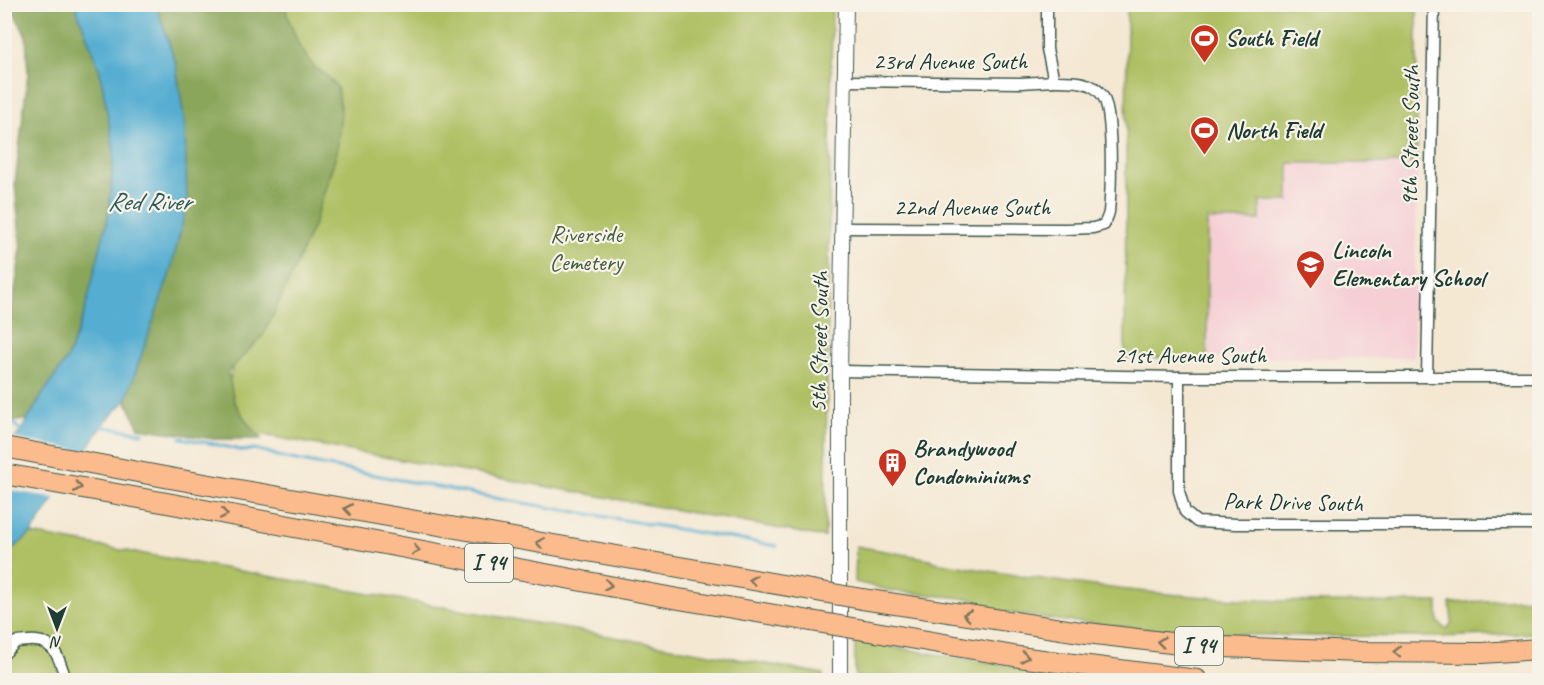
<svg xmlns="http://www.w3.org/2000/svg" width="1544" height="685" font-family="Caveat,sans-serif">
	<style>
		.built { fill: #f6cfd5 }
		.green { fill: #aec064; stroke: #667e4c; stroke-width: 1.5 }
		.forest { fill: #8aa65a; stroke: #547247; stroke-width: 1.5 }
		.water { fill: #54add1; stroke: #3a7582; stroke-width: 1.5 }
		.pier { fill: #f4e8d3 }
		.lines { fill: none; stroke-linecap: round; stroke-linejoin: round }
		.stream { stroke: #54add1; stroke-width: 3 }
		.minor-casing { stroke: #3f574c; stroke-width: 13 }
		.tertiary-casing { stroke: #3f574c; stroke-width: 16 }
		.motorway-casing { stroke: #3f574c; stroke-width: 22 }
		.minor { stroke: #fff; stroke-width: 10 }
		.tertiary { stroke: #fff; stroke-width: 14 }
		.motorway { stroke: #fbbb8c; stroke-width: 20 }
		.motorway-bridge-casing { stroke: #3f574c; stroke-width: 22; stroke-linecap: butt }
		.motorway-bridge { stroke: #fbbb8c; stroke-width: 20 }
		.oneway { stroke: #82765c }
		.labels { text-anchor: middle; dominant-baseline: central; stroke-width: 4.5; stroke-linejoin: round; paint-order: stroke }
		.shield { fill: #f7f3e8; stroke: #60746a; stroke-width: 1.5 }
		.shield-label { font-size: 22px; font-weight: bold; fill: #1f3d34 }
		.poi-label { font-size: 24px; font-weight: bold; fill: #1f3d34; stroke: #f7f3e8; text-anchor: start }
		.street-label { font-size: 24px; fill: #1f3d34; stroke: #f7f3e8 }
		.park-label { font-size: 24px; fill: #435e40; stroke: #f7f3e8 }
		.water-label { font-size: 26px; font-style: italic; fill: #2c595b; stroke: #f7f3e8 }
	</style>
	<rect width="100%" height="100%" fill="#f7f3e8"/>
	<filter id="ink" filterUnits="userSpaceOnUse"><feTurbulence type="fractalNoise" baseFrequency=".0167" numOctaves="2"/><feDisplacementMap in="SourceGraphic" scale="12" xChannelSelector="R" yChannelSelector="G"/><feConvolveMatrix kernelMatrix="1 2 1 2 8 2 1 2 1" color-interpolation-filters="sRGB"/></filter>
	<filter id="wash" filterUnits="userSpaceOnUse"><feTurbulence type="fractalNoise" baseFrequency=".008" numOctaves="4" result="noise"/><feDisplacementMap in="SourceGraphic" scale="24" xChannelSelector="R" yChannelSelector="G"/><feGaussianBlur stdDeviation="1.35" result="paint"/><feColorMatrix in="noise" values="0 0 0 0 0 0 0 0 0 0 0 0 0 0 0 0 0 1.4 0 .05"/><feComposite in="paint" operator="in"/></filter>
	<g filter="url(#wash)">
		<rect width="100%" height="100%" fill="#f4e8d3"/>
		<path class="built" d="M 1289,163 L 1417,163 L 1414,358 L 1207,358 L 1207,220 L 1260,220 L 1260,201 Z"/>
		<g class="green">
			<path d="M 227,5 L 832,5 L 825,537 L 224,428 L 233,358 Z"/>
			<path d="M 1127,5 L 1417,5 L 1417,163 L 1289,163 L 1289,201 L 1260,201 L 1260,220 L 1207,220 L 1207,358 L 1125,358 Z"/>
			<path d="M 31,534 L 823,674 L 823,680 L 5,680 L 5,555 Z"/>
			<path d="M 856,546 L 930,559 L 935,562 C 1035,579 1136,594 1238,599 C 1305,603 1371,603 1438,602 L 1438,622 L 1445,628 L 1448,628 L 1452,622 L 1450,603 L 1539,598 L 1539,633 L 1437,637 L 1316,636 L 1216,634 L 1167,631 L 1057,620 L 991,610 L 972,599 L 892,591 L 855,582 Z"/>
			<path d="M 855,641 L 1076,677 L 1103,680 L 883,680 L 855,676 Z"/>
		</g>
		<g class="forest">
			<path d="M 10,5 L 75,5 L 100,71 L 114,151 L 109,213 L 84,314 L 67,359 L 43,394 L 28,419 L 5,423 L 4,323 L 13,304 L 21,249 L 15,183 L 28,73 L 26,36 Z"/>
			<path d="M 156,5 L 285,5 L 288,17 L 299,46 L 315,68 L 324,73 L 337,87 L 341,112 L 337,152 L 314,224 L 290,279 L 264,334 L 228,372 L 234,401 L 246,421 L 261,439 L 214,439 L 139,428 L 126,400 L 144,345 L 185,127 L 176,64 Z"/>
		</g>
		<path class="water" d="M 75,5 L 156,5 L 176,64 L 185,127 L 187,205 L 170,273 L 126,400 L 105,422 L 31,534 L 5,555 L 5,451 L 20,432 L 43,394 L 67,359 L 84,314 L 109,213 L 114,151 L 100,71 Z"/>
		<path class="pier" d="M 11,438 L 89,452 L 59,499 L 4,489 L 4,446 Z"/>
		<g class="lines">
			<g class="stream">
				<path d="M 4,420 L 13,423 L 22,432"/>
				<path d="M 100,426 L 143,433"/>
				<path d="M 181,438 L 214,444 L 244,451 L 254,449 L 267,452 L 281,457 L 500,499 L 777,546"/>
			</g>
		</g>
	</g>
	<g filter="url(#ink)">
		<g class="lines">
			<defs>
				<g id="minor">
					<path d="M 845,81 L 1021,83 L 1054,81"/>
					<path d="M 843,228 L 1066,229 L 1093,228 L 1104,225 C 1106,220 1108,217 1109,212 C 1111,191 1114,110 1102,95 C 1091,80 1071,81 1054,81 L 1047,49 L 1047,4"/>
					<path d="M 840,371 L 1179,377 L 1540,377"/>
					<path d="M 1179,377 L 1179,491 L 1185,512 L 1197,522 L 1235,524 L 1540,524"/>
					<path d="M 1427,377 L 1434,4"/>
					<path d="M 4,654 L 16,642 C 23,642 30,640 36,641 C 56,642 61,664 66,680"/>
				</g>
				<path id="tertiary" d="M 840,680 L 840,371 L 846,4"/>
				<g id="motorway">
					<path d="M 4,447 L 170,478 L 811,590"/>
					<path d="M 4,474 L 167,503 L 673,598 L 811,621"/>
					<path d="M 862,599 L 1087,633 L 1196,646 L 1361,652 L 1482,653 L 1540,649"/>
					<path d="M 864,630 L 1019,657 L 1197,680"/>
				</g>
			</defs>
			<use href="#minor" class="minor-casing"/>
			<use href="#tertiary" class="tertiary-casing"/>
			<use href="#motorway" class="motorway-casing"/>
			<use href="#minor" class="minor"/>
			<use href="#tertiary" class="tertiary"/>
			<use href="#motorway" class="motorway"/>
			<defs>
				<g id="motorway-bridge">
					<path d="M 811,590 L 862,599"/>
					<path d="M 811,621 L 864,630"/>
				</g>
			</defs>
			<use href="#motorway-bridge" class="motorway-bridge-casing"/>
			<use href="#motorway-bridge" class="motorway-bridge"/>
		</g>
		<defs><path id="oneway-chevron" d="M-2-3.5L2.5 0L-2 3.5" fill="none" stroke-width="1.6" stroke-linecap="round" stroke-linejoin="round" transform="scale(1.5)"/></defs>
		<g class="oneway">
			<use href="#oneway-chevron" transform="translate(78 487) rotate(10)"/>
			<use href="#oneway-chevron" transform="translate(348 509) rotate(-170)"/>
			<use href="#oneway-chevron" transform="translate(224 514) rotate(11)"/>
			<use href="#oneway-chevron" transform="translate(540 543) rotate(-170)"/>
			<use href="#oneway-chevron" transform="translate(416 550) rotate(10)"/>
			<use href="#oneway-chevron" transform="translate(753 580) rotate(-170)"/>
			<use href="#oneway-chevron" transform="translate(608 585) rotate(10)"/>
			<use href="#oneway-chevron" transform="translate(967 615) rotate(-172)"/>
			<use href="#oneway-chevron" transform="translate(1161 642) rotate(-173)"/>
			<use href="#oneway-chevron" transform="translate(1397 652) rotate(-180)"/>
			<use href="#oneway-chevron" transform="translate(1025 657) rotate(8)"/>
		</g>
	</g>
	<defs>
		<symbol id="stadium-pin" viewBox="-11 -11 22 30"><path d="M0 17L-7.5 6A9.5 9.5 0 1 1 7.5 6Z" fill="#c8321e" stroke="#f7f3e8"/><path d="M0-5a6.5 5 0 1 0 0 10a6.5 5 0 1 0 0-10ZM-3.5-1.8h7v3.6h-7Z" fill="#fff"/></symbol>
		<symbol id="school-pin" viewBox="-11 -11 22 30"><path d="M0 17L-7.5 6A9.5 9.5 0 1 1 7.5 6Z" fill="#c8321e" stroke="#f7f3e8"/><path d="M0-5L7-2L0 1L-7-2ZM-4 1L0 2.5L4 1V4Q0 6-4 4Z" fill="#fff"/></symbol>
		<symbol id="building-pin" viewBox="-11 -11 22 30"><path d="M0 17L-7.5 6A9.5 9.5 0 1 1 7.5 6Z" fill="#c8321e" stroke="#f7f3e8"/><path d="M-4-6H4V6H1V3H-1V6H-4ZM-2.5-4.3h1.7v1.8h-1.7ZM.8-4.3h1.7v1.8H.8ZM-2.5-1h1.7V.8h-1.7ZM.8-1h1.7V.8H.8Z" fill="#fff"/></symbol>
	</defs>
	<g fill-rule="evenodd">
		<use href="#stadium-pin" x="1188" y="22" width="33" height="45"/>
		<use href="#stadium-pin" x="1188" y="114" width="33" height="45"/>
		<use href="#school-pin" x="1294" y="248" width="33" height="45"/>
		<use href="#building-pin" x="876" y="446" width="33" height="45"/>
	</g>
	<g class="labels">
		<g class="shield">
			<rect x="465" y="544" width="48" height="38" rx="4.5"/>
			<rect x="1175" y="627" width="48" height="38" rx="4.5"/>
		</g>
		<g class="shield-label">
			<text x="489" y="563">I 94</text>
			<text x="1199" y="646">I 94</text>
		</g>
		<g class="poi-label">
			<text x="1225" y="38">South Field</text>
			<text x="1226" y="130">North Field</text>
			<text x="1332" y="250">Lincoln<tspan x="1332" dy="28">Elementary School</tspan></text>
			<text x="913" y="448">Brandywood<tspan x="913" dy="28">Condominiums</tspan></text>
		</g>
		<g class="street-label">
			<text x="950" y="61">23rd Avenue South</text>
			<text transform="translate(1410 136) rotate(-89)">9th Street South</text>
			<text x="972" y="207">22nd Avenue South</text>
			<text transform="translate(819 342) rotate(-89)">5th Street South</text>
			<text x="1190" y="355">21st Avenue South</text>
			<text transform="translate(1293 502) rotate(1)">Park Drive South</text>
		</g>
		<g class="park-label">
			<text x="586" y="234">Riverside<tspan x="586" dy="28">Cemetery</tspan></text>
		</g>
		<g class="water-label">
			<text x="149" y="201">Red River</text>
		</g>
	</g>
	<rect width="1544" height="685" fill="none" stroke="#f7f3e8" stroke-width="24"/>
	<g transform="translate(57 628) rotate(180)" stroke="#f7f3e8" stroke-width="4.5" paint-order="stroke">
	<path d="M0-4.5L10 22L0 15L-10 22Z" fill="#1f3d34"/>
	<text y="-9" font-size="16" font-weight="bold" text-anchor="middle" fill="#1f3d34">N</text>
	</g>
</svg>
